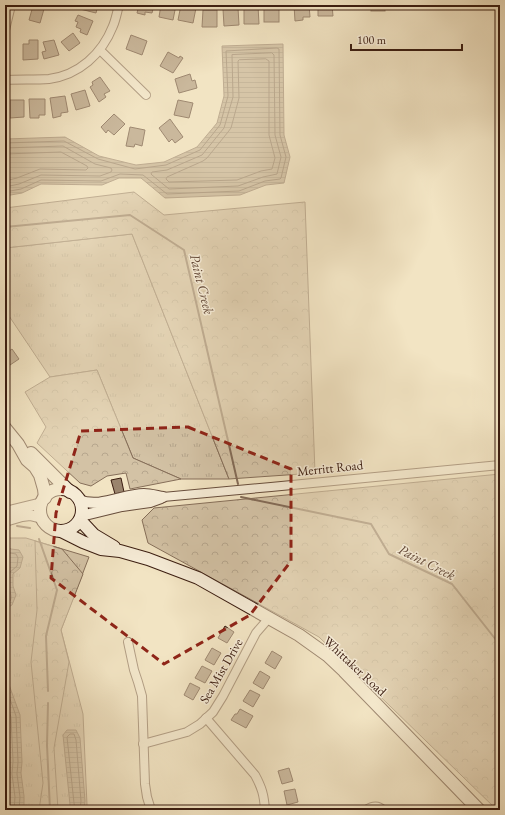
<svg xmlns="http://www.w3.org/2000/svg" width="505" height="815" font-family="'EB Garamond',serif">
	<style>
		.grass { fill: url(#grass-tufts); stroke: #866f5a }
		.forest { fill: url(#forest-crowns); stroke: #866f5a }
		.water { fill: url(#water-rules); stroke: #836b57 }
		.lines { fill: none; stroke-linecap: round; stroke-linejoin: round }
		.shore { stroke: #765e4b; stroke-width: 1 }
		.stream { stroke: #836b57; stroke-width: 2 }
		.building { fill: #9a846d; stroke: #3a1c10 }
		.minor-casing { stroke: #684e3d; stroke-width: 10 }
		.tertiary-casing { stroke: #684e3d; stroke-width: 12 }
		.secondary-casing { stroke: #3a1c10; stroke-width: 14 }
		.minor { stroke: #f7edd8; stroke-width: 8 }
		.tertiary { stroke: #f7edd8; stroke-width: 10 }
		.secondary { stroke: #f7edd8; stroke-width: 12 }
		.marked { fill: none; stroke: #8f2418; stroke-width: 3; stroke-dasharray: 8 5; stroke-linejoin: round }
		.labels { text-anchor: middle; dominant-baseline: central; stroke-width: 3; stroke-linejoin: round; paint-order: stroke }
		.street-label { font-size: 13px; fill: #3a1c10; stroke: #f7edd8 }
		.water-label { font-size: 14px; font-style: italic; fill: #644a39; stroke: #f7edd8 }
	</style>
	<defs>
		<pattern id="grass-tufts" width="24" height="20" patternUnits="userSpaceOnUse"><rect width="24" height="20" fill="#d3c2a5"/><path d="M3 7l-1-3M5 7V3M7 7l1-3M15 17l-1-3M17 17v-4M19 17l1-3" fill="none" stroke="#b6a68d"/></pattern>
		<pattern id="forest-crowns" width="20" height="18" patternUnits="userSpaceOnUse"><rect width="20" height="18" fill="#d3c2a5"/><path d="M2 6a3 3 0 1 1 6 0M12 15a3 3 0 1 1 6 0" fill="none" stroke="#b6a68d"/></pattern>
		<pattern id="water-rules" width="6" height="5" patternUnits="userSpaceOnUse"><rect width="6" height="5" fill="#b3a086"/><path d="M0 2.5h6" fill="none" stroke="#93826c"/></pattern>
	</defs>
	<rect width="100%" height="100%" fill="#f2e4c3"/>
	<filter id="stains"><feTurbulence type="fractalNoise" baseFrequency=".005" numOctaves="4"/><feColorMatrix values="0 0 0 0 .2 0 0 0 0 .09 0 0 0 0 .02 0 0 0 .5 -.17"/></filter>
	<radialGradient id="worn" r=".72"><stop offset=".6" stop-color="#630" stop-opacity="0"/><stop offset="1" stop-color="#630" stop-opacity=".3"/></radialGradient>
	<g class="grass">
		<path d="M 132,234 L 229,479 L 181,479 L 133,458 L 97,370 L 50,377 L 5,310 L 5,248 Z"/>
		<path d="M 5,538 L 26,538 L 89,557 L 61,630 L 83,714 L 87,805 L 89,810 L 5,810 Z"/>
	</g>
	<g class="forest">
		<path d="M 134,192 L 164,215 L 305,202 L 315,473 L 229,479 L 132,234 L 5,248 L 5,208 Z"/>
		<path d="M 97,370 L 133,458 L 181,479 L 130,489 L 126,473 L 107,476 L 91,486 L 80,483 L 37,443 L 46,427 L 25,392 L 50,377 Z"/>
		<path d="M 500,474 L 500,810 L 497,810 L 319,637 L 148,543 L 142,520 L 154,508 Z"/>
		<path d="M 35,541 L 62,549 L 83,574 L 61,630 L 69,662 L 54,748 L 58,810 L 39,810 L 43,783 L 31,662 L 37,610 Z"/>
	</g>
	<g class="water">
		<path d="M 283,44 L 284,135 L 290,157 L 284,183 L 266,185 L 240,195 L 165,198 L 141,178 L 119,178 L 102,185 L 41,184 L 22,193 L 5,196 L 5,139 L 65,137 L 99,156 L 136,165 L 164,162 L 197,147 L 217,123 L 224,96 L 222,46 Z"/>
		<path d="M 5,545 L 11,549 L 19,550 L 23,557 L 20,568 L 13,574 L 13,586 L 16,595 L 12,605 L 5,609 Z"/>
		<path d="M 5,679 L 8,682 L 20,715 L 22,762 L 21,773 L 24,796 L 24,807 L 22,810 L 5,810 Z"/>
		<path d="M 67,730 L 76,730 L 80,738 L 85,801 L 84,810 L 72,810 L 70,805 L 63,735 Z"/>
	</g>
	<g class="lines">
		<g class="shore">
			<path d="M 272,53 L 274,55 L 275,135 L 281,157 L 277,174 L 263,177 L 238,186 L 169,189 L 152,175 L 151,174 L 152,172 L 167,170 L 202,155 L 224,128 L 233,97 L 232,55 Z"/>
			<path d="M 266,59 L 269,61 L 269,135 L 275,158 L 272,169 L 261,171 L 237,180 L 169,182 L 166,179 L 167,177 L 203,161 L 207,158 L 228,132 L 231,128 L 239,98 L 238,61 L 239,60 Z"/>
			<path d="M 5,143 L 64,141 L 98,159 L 135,169 L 166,165 L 200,150 L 220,125 L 228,96 L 226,51 L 277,48 L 279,49 L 280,135 L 286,157 L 281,178 L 280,179 L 265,181 L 239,191 L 167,194 L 143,175 L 120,174 L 101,181 L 41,180 L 21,189 L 5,192"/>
			<path d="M 5,148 L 63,146 L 95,164 L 111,168 L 112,170 L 111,172 L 100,176 L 41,175 L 19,184 L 5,187"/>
			<path d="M 5,154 L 61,152 L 87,166 L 88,168 L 86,170 L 40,169 L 17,178 L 5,181"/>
			<path d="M 5,550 L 10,553 L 16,554 L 18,558 L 17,566 L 9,573 C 9,577 8,582 9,587 C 10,594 15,600 5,605"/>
			<path d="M 5,685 L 16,716 L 18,762 L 17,774 L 20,797 L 19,810"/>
			<path d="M 5,700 L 11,717 L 13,761 L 12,774 L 15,797 L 14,810"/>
			<path d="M 5,719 L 7,761 L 6,775 L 9,798 L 8,810"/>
			<path d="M 75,810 L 74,803 L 67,737 L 70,734 L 74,734 L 76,740 L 81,801 L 80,810"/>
		</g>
		<g class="stream">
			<path d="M 5,227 L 130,215 L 184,250 L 238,484"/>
			<path d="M 241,497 L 371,524 L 389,554 L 452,584 L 500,645"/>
			<path d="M 17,526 L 30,528"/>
			<path d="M 39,539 L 57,590 L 46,636 L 48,691"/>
			<path d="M 48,703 L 47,745 L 50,810"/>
		</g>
	</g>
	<g class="building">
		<path d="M 81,5 L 98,5 L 96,13 L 80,9 Z"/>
		<path d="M 139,5 L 154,5 L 152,13 L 145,12 L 145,15 L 137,13 Z"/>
		<path d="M 161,5 L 176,5 L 173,20 L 159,17 Z"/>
		<path d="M 181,5 L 196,8 L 193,23 L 178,20 Z"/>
		<rect x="264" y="5" width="15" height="17"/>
		<path d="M 294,5 L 309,5 L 310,17 L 303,17 L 303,20 L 295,21 Z"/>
		<path d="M 318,5 L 332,5 L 333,16 L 318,16 Z"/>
		<rect x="371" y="5" width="14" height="6"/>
		<path d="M 394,5 L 409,5 L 409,8 L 395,9 Z"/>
		<path d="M 33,6 L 44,9 L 40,23 L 29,20 Z"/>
		<path d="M 258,6 L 259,24 L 244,24 L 244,7 Z"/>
		<path d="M 238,8 L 239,25 L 224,26 L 223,9 Z"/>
		<path d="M 203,10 L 217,10 L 217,27 L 202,27 Z"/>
		<path d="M 78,15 L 93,21 L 87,35 L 80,32 L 81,29 L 76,27 L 78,22 L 75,21 Z"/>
		<path d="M 73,33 L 80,43 L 69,51 L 61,42 Z"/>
		<path d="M 131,35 L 147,41 L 142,55 L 126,49 Z"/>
		<path d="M 29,40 L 38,40 L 38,59 L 23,60 L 23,44 L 29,44 Z"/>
		<path d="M 54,40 L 59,55 L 44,59 L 42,52 L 46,51 L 43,42 Z"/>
		<path d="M 168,52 L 179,58 L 180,56 L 183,58 L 173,73 L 160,66 Z"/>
		<path d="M 190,74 L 192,81 L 195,80 L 197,88 L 179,93 L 175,79 Z"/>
		<path d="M 100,77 L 110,91 L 104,94 L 106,97 L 99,102 L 90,87 L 93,85 L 92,82 Z"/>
		<path d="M 85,90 L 90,106 L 76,110 L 71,94 Z"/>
		<path d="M 65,96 L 68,112 L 61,113 L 61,116 L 53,118 L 50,98 Z"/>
		<path d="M 29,99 L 45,99 L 45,115 L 39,115 L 39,118 L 30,118 Z"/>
		<path d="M 10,100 L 24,100 L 24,117 L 10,118 Z"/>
		<path d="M 178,100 L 193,103 L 189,118 L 174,115 Z"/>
		<path d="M 114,114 L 125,124 L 114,135 L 108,130 L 106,133 L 101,127 Z"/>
		<path d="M 170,119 L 183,137 L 175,143 L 172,139 L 169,142 L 159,128 Z"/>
		<path d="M 130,127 L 145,130 L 142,146 L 135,144 L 134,147 L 126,146 Z"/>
		<path d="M 12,349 L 19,359 L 10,365 L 5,358 L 5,354 Z"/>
		<path d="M 121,478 L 124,492 L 115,494 L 111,480 Z"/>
		<path d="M 225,626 L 234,632 L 227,643 L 218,638 Z"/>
		<path d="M 212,648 L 221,653 L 214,665 L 205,660 Z"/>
		<path d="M 272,651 L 282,657 L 275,669 L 265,663 Z"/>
		<path d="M 202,666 L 212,671 L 205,683 L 195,678 Z"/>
		<path d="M 260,671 L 270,677 L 263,689 L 253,683 Z"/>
		<path d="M 190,683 L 200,688 L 193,700 L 184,695 Z"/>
		<path d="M 250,690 L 260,695 L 253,707 L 243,701 Z"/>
		<path d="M 240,709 L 253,716 L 246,728 L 231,720 L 235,714 L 237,714 Z"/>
		<path d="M 289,768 L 293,781 L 282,784 L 278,771 Z"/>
		<path d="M 295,789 L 298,802 L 287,805 L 284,791 Z"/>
	</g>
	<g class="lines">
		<defs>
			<g id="minor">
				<path d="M 5,30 L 11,5"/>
				<path d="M 100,50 L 146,95"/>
				<path d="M 5,80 C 19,79 34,80 49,79 C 79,75 102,54 113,26 C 116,19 117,12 119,5"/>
				<path d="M 163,497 L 271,487 L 500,465"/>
				<path d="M 128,642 L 134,670 L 138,682 L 142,696 L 145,784 L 147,797 L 151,810"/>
				<path d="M 206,718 L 255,775 C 262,788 264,795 265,810"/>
				<path d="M 143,744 L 187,732 L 200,724 L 213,712 L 223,696 L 256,633 L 269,618"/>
				<path d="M 366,810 C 372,806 378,805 383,810"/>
			</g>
			<g id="tertiary">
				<path d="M 79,500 C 100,509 123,494 144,494 C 150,494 157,496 163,497"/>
				<path d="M 5,512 L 42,503"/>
				<path d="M 81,516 L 122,506 L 150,502 L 161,498"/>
				<path d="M 5,521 L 22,516 L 30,515 L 42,518"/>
			</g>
			<g id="secondary">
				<path d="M 5,428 L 18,444 L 27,460 L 35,467 L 40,475 L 44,489 L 45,498"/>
				<path d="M 31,453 L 70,492"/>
				<circle cx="61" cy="510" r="21"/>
				<path d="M 80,520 L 94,535 L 114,547"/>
				<path d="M 61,531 L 83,542 L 101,549 L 120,551 L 148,559 L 198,578 L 299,635 L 327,655 L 344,671 L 479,810"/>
			</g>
		</defs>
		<use href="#minor" class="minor-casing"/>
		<use href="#tertiary" class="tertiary-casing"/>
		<use href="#secondary" class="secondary-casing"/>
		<use href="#minor" class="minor"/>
		<use href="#tertiary" class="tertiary"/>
		<use href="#secondary" class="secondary"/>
	</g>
	<path d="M0 0H505V815H0ZM 188,427 L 291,469 L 291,561 L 250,615 L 164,664 L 51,578 L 56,513 L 81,431 Z" fill="#f2e4c3" fill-opacity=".55" fill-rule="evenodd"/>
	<path class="marked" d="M 188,427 L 291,469 L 291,561 L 250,615 L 164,664 L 51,578 L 56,513 L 81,431 Z"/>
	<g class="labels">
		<g class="street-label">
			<text transform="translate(330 468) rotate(-6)">Merritt Road</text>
			<text transform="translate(355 666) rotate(43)">Whittaker Road</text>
			<text transform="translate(221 671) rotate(-60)">Sea Mist Drive</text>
		</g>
		<g class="water-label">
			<text transform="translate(202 284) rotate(76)">Paint Creek</text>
			<text transform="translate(427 562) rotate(27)">Paint Creek</text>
		</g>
	</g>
	<rect width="505" height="815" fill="none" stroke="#f2e4c3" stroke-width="20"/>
	<rect x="6" y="6" width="493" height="803" fill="none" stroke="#3a1c10" stroke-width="2"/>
	<rect x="10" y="10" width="485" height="795" fill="none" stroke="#3a1c10"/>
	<path d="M351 44v6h111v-6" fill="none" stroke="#3a1c10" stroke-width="2"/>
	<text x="357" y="44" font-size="12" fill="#3a1c10" stroke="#f7edd8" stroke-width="3" paint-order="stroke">100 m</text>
	<rect width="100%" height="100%" filter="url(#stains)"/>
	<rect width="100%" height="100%" fill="url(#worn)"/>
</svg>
